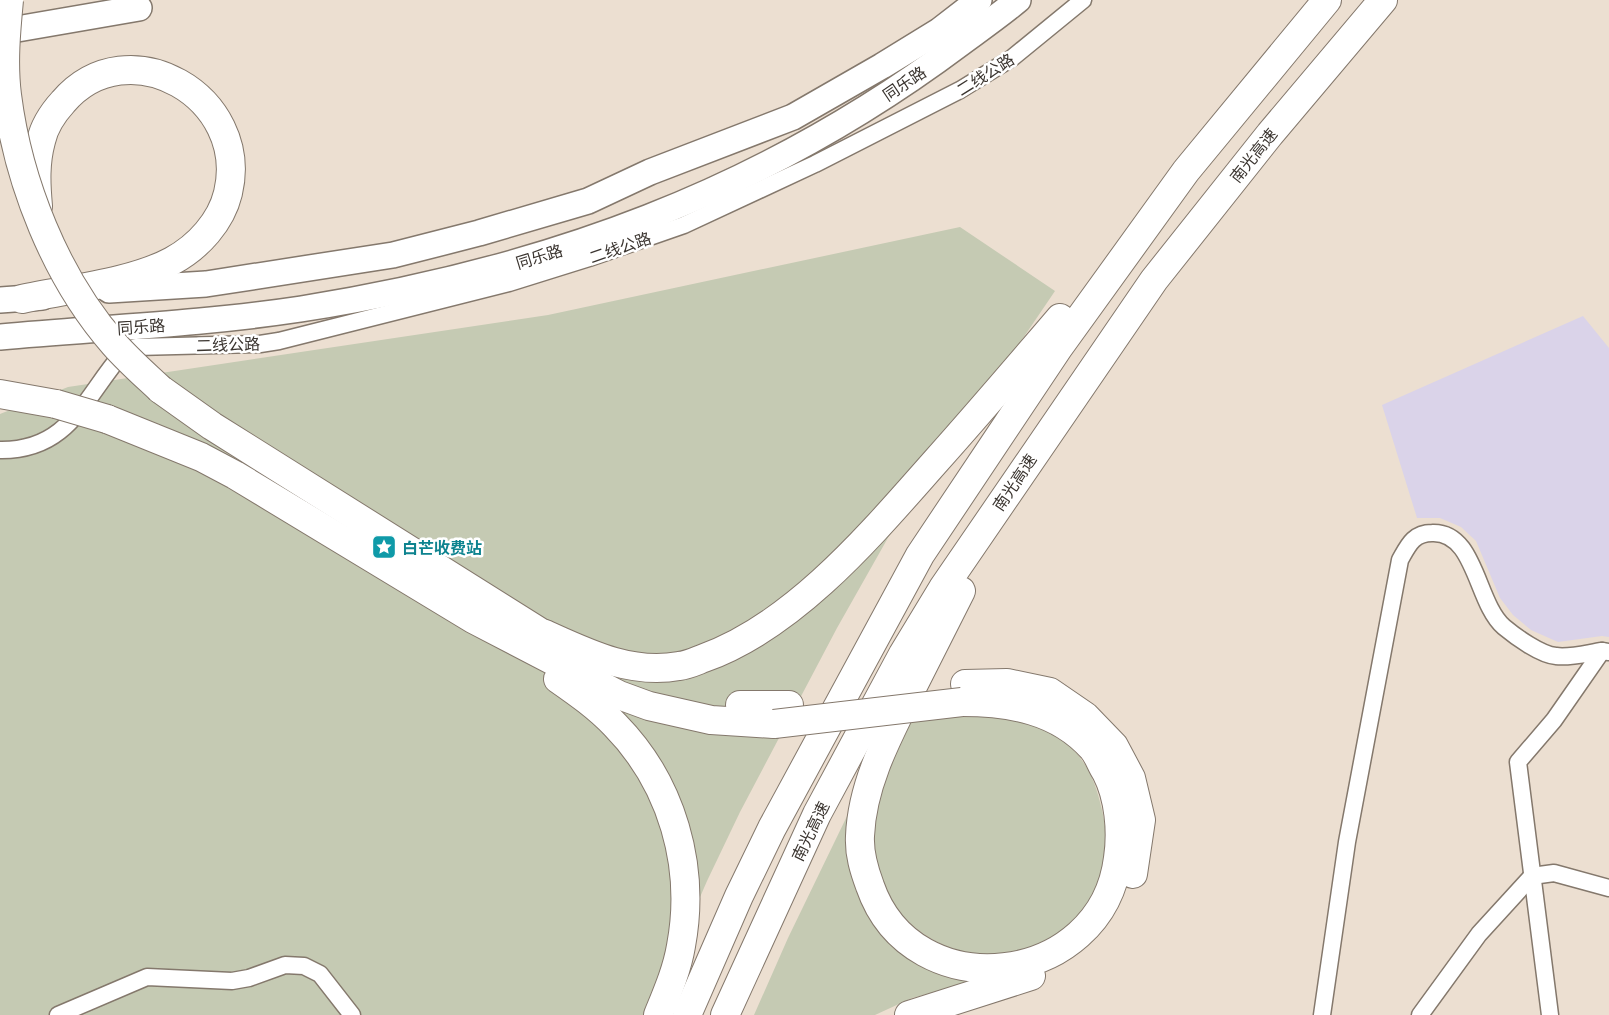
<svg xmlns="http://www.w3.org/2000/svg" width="1609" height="1015" font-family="Lato,'Noto Sans SC',sans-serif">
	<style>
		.industrial { fill: #dad3e9 }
		.green { fill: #c5cab3 }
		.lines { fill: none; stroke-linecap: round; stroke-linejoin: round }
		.street-casing { stroke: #84786c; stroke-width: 19 }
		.primary-casing { stroke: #84786c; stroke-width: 28 }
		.highway-casing { stroke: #84786c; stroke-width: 30 }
		.street { stroke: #fff; stroke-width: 16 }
		.primary { stroke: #fff; stroke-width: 25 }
		.highway { stroke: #fff; stroke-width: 28 }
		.highway-bridge-casing { stroke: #84786c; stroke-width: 30; stroke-linecap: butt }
		.highway-bridge { stroke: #fff; stroke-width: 28 }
		.labels { text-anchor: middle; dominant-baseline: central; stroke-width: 5; stroke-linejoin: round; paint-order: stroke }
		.street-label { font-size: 16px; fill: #3b3530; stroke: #fff }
		.culture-label { font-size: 16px; font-weight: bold; fill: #0d838f; stroke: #fff; text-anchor: start }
	</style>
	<rect width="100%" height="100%" fill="#ecdfd1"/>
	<path class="industrial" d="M 1583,316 L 1609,348 L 1609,637 L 1602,636 L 1558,642 L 1531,630 L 1513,615 L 1500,598 L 1476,541 L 1461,527 L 1440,518 L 1417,518 L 1382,405 Z"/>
	<g class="green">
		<path d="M 960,227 L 1055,291 L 889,536 L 837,628 L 740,812 L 707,881 L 649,1015 L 0,1015 L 0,414 L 68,387 L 548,315 Z"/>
		<path d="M 995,715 C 1051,726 1086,744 1100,802 C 1106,824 1109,847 1103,869 C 1080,959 967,983 905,918 C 885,897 874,868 873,839 C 872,798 892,756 910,721 L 963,716 Z"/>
		<path d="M 849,812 C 840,904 884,960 972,982 L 912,998 L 875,1015 L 754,1015 L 788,938 Z"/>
	</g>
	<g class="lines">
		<defs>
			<g id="street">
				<path d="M 0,450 C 69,451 84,398 122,354 L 136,347 L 260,344 L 279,341 L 509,283 L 589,258 L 684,225 L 815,164 L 960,90 L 1012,58 L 1083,0"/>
				<path d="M 58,1015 L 147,977 L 232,981 L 249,978 L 285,965 L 304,966 L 320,974 L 352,1015"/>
				<path d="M 1322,1015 L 1347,842 L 1400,560 C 1408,546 1413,533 1432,533 C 1476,531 1476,603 1504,627 C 1516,637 1541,655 1556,656 C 1570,658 1588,653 1602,651 L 1609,652"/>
				<path d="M 1420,1015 L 1479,934 L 1532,876 L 1554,873 L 1609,888"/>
				<path d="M 1550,1015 L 1518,762 L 1554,720 L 1602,651"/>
			</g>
			<g id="primary">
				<path d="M 0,32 L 139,8"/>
				<path d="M 109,290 L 206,284 L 393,255 L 479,233 L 588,201 L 650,172 L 793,117 L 882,66 L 939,31 L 979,0"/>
				<path d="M 0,300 L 42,297"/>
				<path d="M 0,337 C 100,328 201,324 301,309 C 546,270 761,193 961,43 C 980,29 1000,15 1018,0"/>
			</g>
			<g id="highway">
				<path d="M 22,299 C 68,289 131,283 172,261 C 198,247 221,222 228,193 C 251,97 128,26 63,102 C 53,113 44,127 41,141 C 35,163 36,184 38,206"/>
				<path d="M 160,389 L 212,426 L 559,644"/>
				<path d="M 0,394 L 56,404"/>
				<path d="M 107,419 L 201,457 L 235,475 L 473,619 L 619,695 L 649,706 L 711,720 L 774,724"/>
				<path d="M 961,591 C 944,624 928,657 911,690 C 888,736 862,784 860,836 C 859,854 864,870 870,886 C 913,1010 1102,988 1118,858 C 1122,831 1119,797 1106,772 C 1101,765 1098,754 1092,748 C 1058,710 1010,702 962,702"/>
				<path d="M 545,634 C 587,653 631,675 679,666 C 688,665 696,661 704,658 C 796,625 873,532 936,461 C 978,414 1019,366 1060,318"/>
				<path d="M 558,679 C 578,693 598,707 615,725 C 672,783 696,866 681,946 C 677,970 667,993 658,1015"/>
				<path d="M 965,684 L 1007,683 L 1050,692 L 1085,716 L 1114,746 L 1131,778 L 1141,820 L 1133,874"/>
				<path d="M 740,705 L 789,705"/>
				<path d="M 687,1015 L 739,896 L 772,828 L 920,555 L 1059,347 L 1186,171 L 1327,0"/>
				<path d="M 725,1015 L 817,814 L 903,654 L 943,588 L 1154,280 L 1270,134 L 1383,0"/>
				<path d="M 909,1015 L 1031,976"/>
			</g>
		</defs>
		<use href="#street" class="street-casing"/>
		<use href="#primary" class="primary-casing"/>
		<use href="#highway" class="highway-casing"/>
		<use href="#street" class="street"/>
		<use href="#primary" class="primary"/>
		<use href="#highway" class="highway"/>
		<defs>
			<g id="highway-bridge">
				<path d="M 9,0 C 6,31 3,64 7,95 C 18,182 56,278 114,344 C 128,360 144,374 160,389"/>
				<path d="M 56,404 L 107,419"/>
				<path d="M 774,724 L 962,702"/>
			</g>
		</defs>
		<use href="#highway-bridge" class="highway-bridge-casing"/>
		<use href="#highway-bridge" class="highway-bridge"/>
	</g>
	<defs>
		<symbol id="sight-square" viewBox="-11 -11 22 22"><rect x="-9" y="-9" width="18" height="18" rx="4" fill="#0f9aa8" stroke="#fff"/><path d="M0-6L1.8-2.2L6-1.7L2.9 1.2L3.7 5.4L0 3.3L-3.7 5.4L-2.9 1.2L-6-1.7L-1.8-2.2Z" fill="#fff"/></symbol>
	</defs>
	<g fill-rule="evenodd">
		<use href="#sight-square" x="370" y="533" width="28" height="28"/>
	</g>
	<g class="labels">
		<g class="street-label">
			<text transform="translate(985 74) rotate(-32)">二线公路</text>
			<text transform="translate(904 83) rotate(-34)">同乐路</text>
			<text transform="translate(1253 155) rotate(-51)">南光高速</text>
			<text transform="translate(620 247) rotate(-19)">二线公路</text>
			<text transform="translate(539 256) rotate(-17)">同乐路</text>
			<text transform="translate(141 326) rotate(-4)">同乐路</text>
			<text transform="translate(228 344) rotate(-2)">二线公路</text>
			<text transform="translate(1014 482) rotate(-56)">南光高速</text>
			<text transform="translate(810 831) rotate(-64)">南光高速</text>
		</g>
		<g class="culture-label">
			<text x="402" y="547">白芒收费站</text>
		</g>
	</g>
</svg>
